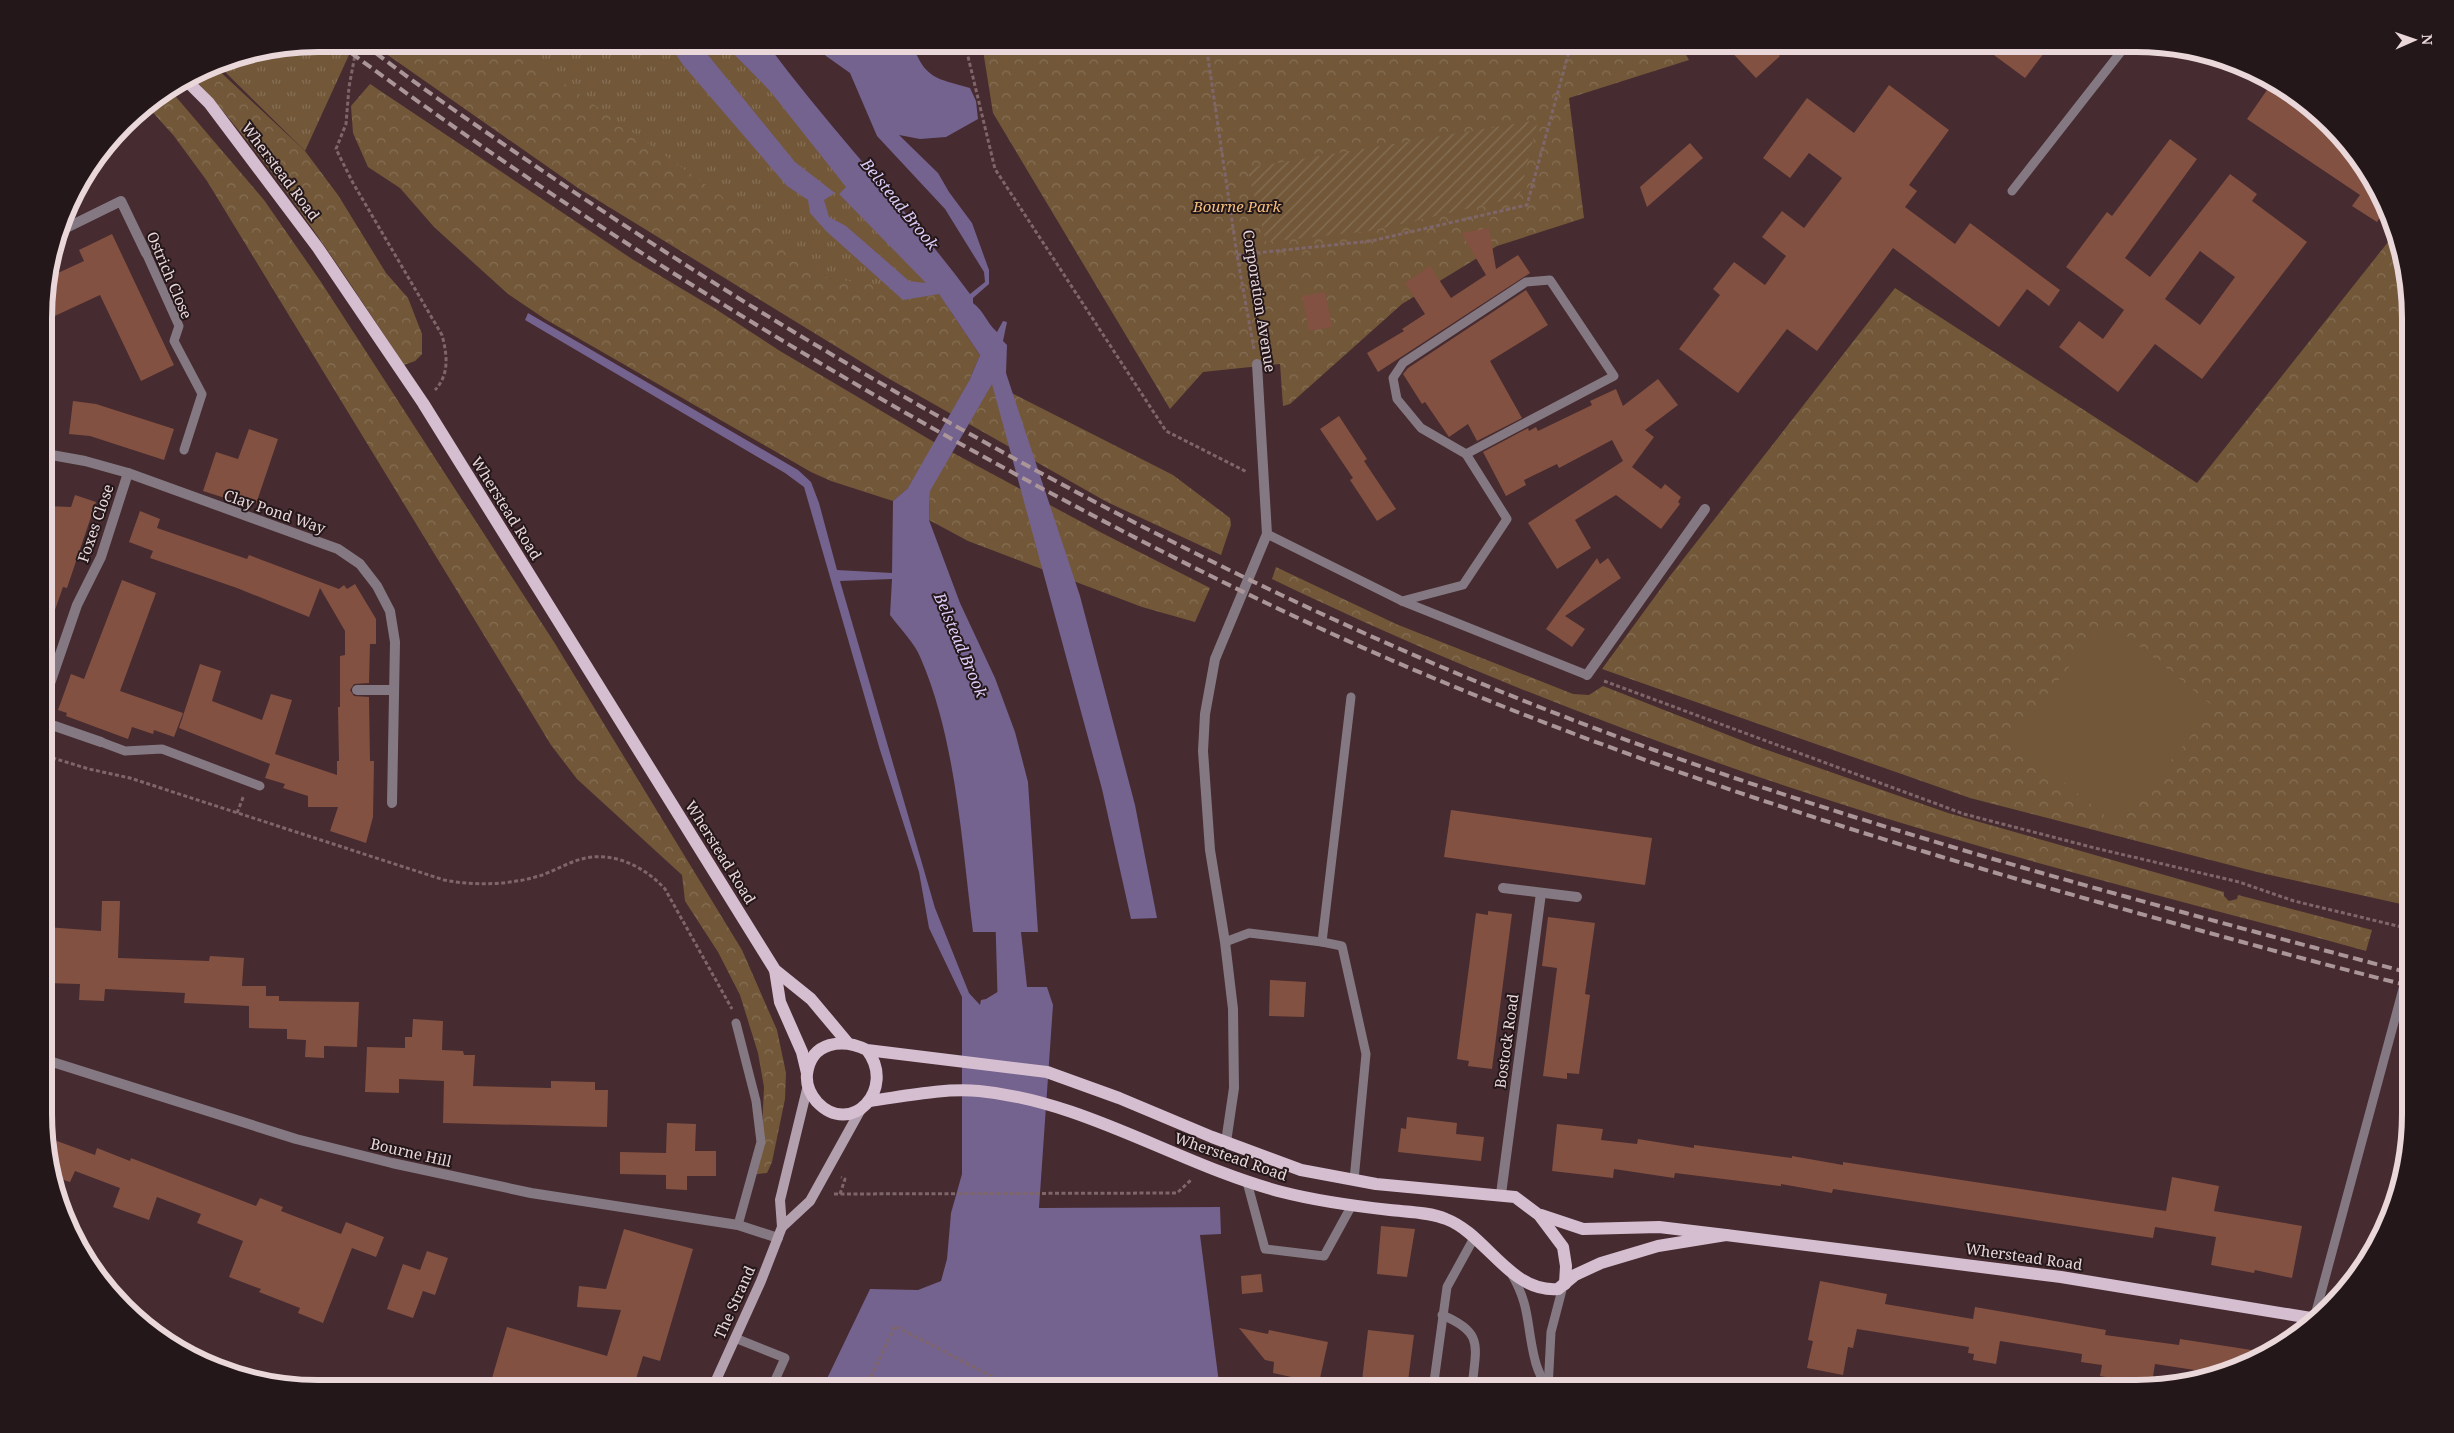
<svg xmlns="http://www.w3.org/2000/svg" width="2454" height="1433" font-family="'Noto Serif',serif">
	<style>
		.grass { fill: url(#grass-tufts) }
		.forest { fill: url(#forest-crowns) }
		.garden { fill: url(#garden-furrows) }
		.pitch { fill: #725839 }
		.water { fill: #74628f; fill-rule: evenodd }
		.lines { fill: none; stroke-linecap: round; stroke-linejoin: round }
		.stream { stroke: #74628f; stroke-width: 7 }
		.building { fill: #835141; fill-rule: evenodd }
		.path { stroke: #7e666a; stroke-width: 3; stroke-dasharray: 4 2.5; stroke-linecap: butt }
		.lane { stroke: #847982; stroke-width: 9 }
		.street { stroke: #847982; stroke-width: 10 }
		.secondary { stroke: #b2a0ae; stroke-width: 10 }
		.primary { stroke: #d5bed0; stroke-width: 12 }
		.rail { stroke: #aa9598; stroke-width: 4; stroke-dasharray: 10 5; stroke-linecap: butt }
		.labels { text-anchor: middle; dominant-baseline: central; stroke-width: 4; stroke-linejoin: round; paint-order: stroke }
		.street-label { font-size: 15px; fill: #e9d7da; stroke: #24171a }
		.park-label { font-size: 15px; font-style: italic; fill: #f5c07f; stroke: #24171a }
		.water-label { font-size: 16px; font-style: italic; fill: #ddcdf8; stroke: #24171a }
		.rim { fill: none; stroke: #e9d7da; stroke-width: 6 }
	</style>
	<defs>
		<pattern id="grass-tufts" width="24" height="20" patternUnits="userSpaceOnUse" patternTransform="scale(1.25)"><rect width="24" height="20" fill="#725839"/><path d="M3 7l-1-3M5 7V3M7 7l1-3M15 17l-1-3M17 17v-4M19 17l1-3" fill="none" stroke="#866f55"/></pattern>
		<pattern id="forest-crowns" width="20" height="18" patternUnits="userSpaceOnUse" patternTransform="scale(1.25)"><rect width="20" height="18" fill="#725839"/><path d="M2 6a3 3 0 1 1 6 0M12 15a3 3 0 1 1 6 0" fill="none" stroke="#866f55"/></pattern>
		<pattern id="garden-furrows" width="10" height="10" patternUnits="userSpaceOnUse" patternTransform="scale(1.25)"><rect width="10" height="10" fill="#725839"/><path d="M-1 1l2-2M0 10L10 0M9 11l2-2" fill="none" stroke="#866f55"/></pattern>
	</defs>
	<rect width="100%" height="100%" fill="#462b30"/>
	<g class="grass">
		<path d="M 318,44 L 354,44 L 305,151 L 217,64 Z"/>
		<path d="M 499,44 L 757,44 L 952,312 L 829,278 Z"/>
	</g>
	<g class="forest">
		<path d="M 372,44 L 509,44 L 772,232 L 829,278 L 939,294 L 980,355 L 969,381 L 992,383 L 1173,475 L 1230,518 L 1231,525 L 1221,555 L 1107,502 L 886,377 L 578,188 Z"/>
		<path d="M 982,44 L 1680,44 L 1689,60 L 1569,98 L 1584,218 L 1497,246 L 1402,304 L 1290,404 L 1283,406 L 1280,364 L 1203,372 L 1170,409 L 993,113 Z"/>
		<path d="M 213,65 L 305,151 L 338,195 L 386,273 L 408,298 L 422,334 L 422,354 L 415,361 L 404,365 C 338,265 274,166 193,77 Z"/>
		<path d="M 370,84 L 632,259 L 714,308 L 780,351 L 944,448 L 1102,533 L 1210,588 L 1195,622 L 1142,607 L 968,541 L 929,520 L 930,492 L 908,488 L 893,501 L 831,481 L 811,472 L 545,319 L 508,294 L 434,227 L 400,188 L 368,167 L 353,133 L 351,106 Z"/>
		<path d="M 171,91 L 264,200 L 321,282 L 554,642 L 742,950 L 777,1030 L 786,1073 L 785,1099 L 772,1162 L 767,1173 L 757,1174 L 762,1130 L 764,1087 L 758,1053 L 740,995 L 718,952 L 685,901 L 682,875 L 577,779 L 551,745 L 207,181 L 174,136 L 147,106 Z"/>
		<path d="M 2396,232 L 2410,300 L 2410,906 L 2257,872 L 1970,798 L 1602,669 L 1670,576 L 1895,288 L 2197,483 Z"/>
		<path d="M 1276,567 L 1396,624 L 1573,694 L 1589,695 L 1603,686 L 1756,746 L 1948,813 L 2224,892 L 2224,896 L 2229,901 L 2237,899 L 2238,895 L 2372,930 L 2366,951 C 2243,917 2119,886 1996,851 C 1748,780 1504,691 1272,579 Z"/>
	</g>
	<path class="garden" d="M 1538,120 L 1519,197 L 1370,231 L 1266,242 L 1247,168 Z"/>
	<path class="pitch" d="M 2107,620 L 2214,707 L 2118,826 L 2011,739 Z"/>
	<path class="water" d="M 669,44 L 699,44 L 795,162 L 835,193 L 824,200 L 829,217 L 846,226 L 909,281 L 926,283 L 839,194 L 846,187 L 770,91 L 724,44 L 767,44 C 831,130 906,208 970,294 L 985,282 L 984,272 L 945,209 L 877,136 L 850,73 L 826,56 L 815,44 L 912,44 C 926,80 936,78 970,88 L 976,101 L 978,119 L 946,137 L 920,139 L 899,135 L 938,173 L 949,192 L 972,223 L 989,270 L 989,284 L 973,298 L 973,303 C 984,311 986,322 997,332 L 1003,321 L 1007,322 L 1003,341 L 1007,345 L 1006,373 L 1080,596 L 1135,805 L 1157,918 L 1131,919 L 1102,789 L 992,384 L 930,491 L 929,520 L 960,603 L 995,678 L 1015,732 L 1028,782 L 1038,932 L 1021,932 L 1027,987 L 1047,987 L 1053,1005 L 1039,1208 L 1220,1207 L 1221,1234 L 1200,1235 L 1219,1383 L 1224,1389 L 822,1389 L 870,1289 L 918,1290 L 941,1281 L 947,1259 L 951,1213 L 962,1174 L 962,997 L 929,928 L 919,872 L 880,750 L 804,487 L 785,473 L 525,320 L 528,313 L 798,470 L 811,482 L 819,503 L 837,570 L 892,573 L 893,501 L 908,488 L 969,381 L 980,355 L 939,294 L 903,300 L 826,231 L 810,213 L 808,200 L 787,186 L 683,65 ZM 892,579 L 890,615 C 900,629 915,643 921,659 C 956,740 962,845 973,932 L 1001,932 L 1004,988 L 986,999 L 981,1000 L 980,1005 L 969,993 L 935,908 L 840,581 Z"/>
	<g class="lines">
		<path class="stream" d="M 999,923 L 1001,995"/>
	</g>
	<g class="building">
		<path d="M 1724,44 L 1768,44 L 1780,56 L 1756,78 Z"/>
		<path d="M 1979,44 L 2051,44 L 2025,78 Z"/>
		<path d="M 1889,85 L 1949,130 L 1909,185 L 1917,191 L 1905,207 L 1955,244 L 1970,223 L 2060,290 L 2049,306 L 2027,289 L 1999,327 L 1893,248 L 1817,351 L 1787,329 L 1738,393 L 1679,349 L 1720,295 L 1713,289 L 1734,262 L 1765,285 L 1786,256 L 1762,237 L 1782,211 L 1804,228 L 1842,178 L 1809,153 L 1790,178 L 1763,158 L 1807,98 L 1854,133 Z"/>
		<path d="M 2269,87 L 2336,132 L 2373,181 L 2389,214 L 2384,211 L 2377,222 L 2352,206 L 2360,195 L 2247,119 Z"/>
		<path d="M 2170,139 L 2197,159 L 2125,258 L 2150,277 L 2230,174 L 2257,194 L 2252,201 L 2307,242 L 2202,379 L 2155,344 L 2118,392 L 2059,347 L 2079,321 L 2103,339 L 2124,310 L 2066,267 L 2107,212 L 2112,216 ZM 2200,251 L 2235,277 L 2200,325 L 2165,299 Z"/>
		<path d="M 1690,143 L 1703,158 L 1647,207 L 1640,187 Z"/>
		<path d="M 1489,228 L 1496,269 L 1518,255 L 1530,273 L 1378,372 L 1367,353 L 1404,331 L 1402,329 L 1425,314 L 1405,283 L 1430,266 L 1451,298 L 1486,275 L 1461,233 Z"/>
		<path d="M 112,234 L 174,365 L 141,381 L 100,295 L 46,320 L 47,278 L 84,261 L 79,250 Z"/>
		<path d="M 1526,290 L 1548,325 L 1490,361 L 1522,418 L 1477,441 L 1468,424 L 1449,437 L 1425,402 L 1422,404 L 1403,374 L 1408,368 Z"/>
		<path d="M 1325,292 L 1332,327 L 1309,331 L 1302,296 Z"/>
		<path d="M 1658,379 L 1678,405 L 1645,430 L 1654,437 L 1632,467 L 1661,489 L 1665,484 L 1681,497 L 1678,502 L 1680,504 L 1661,529 L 1616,495 L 1575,520 L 1591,548 L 1557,569 L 1528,523 L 1623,461 L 1612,440 L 1559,468 L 1557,464 L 1524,480 L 1526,485 L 1506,496 L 1483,452 L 1528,428 L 1529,431 L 1536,427 L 1538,431 L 1592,405 L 1590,401 L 1616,389 L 1623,406 Z"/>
		<path d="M 73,401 L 96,404 L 174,429 L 164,460 L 90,436 L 69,434 Z"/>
		<path d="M 1339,416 L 1367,459 L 1364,461 L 1396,509 L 1377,521 L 1350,480 L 1353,478 L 1320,429 Z"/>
		<path d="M 249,429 L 278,439 L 256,504 L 229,495 L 228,499 L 203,491 L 216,452 L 238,459 Z"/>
		<path d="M 75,495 L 96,502 L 67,588 L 63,587 L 49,627 L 46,627 L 46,506 L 71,507 Z"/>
		<path d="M 140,511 L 160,519 L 157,528 L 247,559 L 249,555 L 339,589 L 344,585 L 347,589 L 355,584 L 376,619 L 376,644 L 370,644 L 369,683 L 354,684 L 350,690 L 354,696 L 369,697 L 370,761 L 374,761 L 373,817 L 366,843 L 330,831 L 338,807 L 308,807 L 308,796 L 283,788 L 285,784 L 265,778 L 270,764 L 179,728 L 200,664 L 221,671 L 212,701 L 262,720 L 271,694 L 292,700 L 275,754 L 337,775 L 337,761 L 339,761 L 338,707 L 340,707 L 340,656 L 345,655 L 345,631 L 320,588 L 309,617 L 237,588 L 150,558 L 153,551 L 129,542 Z"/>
		<path d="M 1597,558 L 1600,564 L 1608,558 L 1621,578 L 1565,616 L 1585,629 L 1572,647 L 1546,629 Z"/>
		<path d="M 122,580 L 156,593 L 120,691 L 183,713 L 174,737 L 154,730 L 153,734 L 132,727 L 128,739 L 66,716 L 67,713 L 58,710 L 71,674 L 84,679 Z"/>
		<path d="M 1451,810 L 1652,838 L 1645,885 L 1444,857 Z"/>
		<path d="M 102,901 L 120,901 L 118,958 L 209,961 L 210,956 L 244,958 L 242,986 L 266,986 L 266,996 L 279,996 L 279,1001 L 359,1002 L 357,1047 L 324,1046 L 324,1058 L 305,1057 L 306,1040 L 287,1039 L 287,1029 L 249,1028 L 249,1006 L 184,1003 L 185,993 L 105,989 L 104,1001 L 79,1000 L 80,984 L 46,983 L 46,927 L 101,931 Z"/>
		<path d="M 1488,911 L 1512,914 L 1492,1069 L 1468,1066 L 1469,1061 L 1457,1059 L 1476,913 L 1488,915 Z"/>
		<path d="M 1548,917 L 1595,923 L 1585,994 L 1590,995 L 1579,1074 L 1567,1073 L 1567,1079 L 1543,1076 L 1557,968 L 1542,966 Z"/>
		<path d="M 1270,980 L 1306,982 L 1304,1017 L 1269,1016 Z"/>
		<path d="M 413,1019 L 443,1021 L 442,1050 L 463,1051 L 464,1055 L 475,1055 L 473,1086 L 551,1088 L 551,1081 L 595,1082 L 595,1090 L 608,1090 L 607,1127 L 443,1123 L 444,1081 L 399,1079 L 399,1093 L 365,1092 L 367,1047 L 405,1048 L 405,1037 L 412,1037 Z"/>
		<path d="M 1407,1117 L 1457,1123 L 1456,1134 L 1484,1137 L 1481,1161 L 1398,1152 L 1401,1128 L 1406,1129 Z"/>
		<path d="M 667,1123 L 696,1124 L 695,1151 L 716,1151 L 716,1176 L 687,1176 L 687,1190 L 666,1189 L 666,1175 L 620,1174 L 620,1152 L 666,1153 Z"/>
		<path d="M 1557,1124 L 1603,1129 L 1601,1140 L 1637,1144 L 1638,1139 L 1694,1148 L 1694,1145 L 1792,1158 L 1792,1156 L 1843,1165 L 1843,1162 L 2166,1211 L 2172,1177 L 2219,1186 L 2214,1211 L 2302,1226 L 2292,1278 L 2255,1270 L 2254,1273 L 2211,1265 L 2216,1237 L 2155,1227 L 2153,1238 L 1833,1189 L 1832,1193 L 1781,1184 L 1781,1186 L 1675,1173 L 1674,1178 L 1614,1169 L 1613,1178 L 1552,1171 Z"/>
		<path d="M 57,1141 L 95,1155 L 97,1148 L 130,1161 L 131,1158 L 256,1206 L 260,1198 L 283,1207 L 281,1211 L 341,1234 L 346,1222 L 384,1237 L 376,1257 L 352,1248 L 323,1323 L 298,1313 L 300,1308 L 259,1292 L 261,1289 L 229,1277 L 243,1241 L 197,1223 L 201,1214 L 157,1197 L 149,1220 L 113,1207 L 120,1188 L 75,1171 L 70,1182 L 52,1176 L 49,1162 Z"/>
		<path d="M 1381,1226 L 1415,1229 L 1407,1277 L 1377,1274 Z"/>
		<path d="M 624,1229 L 693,1249 L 660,1361 L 643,1356 L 633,1389 L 528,1389 L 492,1378 L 507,1327 L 607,1356 L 621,1310 L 577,1307 L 579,1286 L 606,1289 Z"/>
		<path d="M 427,1251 L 448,1258 L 435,1295 L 423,1291 L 413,1318 L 387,1309 L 403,1264 L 420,1270 Z"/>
		<path d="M 1261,1274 L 1263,1292 L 1242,1294 L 1241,1276 Z"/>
		<path d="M 1820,1281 L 1887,1294 L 1885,1304 L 1973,1319 L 1975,1307 L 2106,1330 L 2105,1335 L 2179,1345 L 2180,1339 L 2271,1353 L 2221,1374 L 2155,1364 L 2151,1389 L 2117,1384 L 2117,1379 L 2100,1376 L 2102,1365 L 2081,1362 L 2082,1354 L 2000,1341 L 1996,1364 L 1973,1360 L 1974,1354 L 1968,1353 L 1969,1347 L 1857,1329 L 1853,1348 L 1848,1347 L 1843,1375 L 1807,1368 L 1813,1341 L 1808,1340 Z"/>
		<path d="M 1239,1328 L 1268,1334 L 1269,1330 L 1328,1342 L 1319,1383 L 1273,1373 L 1274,1362 L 1265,1360 Z"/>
		<path d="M 1368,1330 L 1414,1335 L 1407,1389 L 1361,1389 Z"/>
	</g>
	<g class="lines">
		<g class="path">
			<path d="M 357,44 L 349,87 L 346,124 L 336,149 L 353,183 L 442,335 C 447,354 450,374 435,390"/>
			<path d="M 965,44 L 995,169 L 1166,431 L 1247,472"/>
			<path d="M 1206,44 L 1237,255 L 1254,349"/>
			<path d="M 1237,255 L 1371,241 L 1527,205 L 1571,44"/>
			<path d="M 1604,681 L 1964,814 L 2095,848 L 2239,882 L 2294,901 L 2410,929"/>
			<path d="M 46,756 L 89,769 L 130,778 L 444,880 C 476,886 508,885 539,876 C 555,871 570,861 586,858 C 616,852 646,868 665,889 L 732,1009"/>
			<path d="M 237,813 L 244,795"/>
			<path d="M 834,1194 L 1177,1193 L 1192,1179"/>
			<path d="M 840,1194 L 845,1179 L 841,1177"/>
			<path d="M 865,1389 L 895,1326 L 1016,1389"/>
		</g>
		<g class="lane">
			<path d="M 2012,191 L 2127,44"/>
			<path d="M 146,253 L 179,326 L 174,341 L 202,394 L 184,450"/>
			<path d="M 1267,534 L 1402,601 L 1587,675"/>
			<path d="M 1402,601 L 1463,585 L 1507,519 L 1466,454 L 1614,376 L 1550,280 L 1526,282 L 1403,363 L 1393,378 L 1397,399 L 1421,428 L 1466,454"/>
			<path d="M 101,742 L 125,751 L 162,749 L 260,786"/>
			<path d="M 1225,942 L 1249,933 L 1322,942 L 1351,697"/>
			<path d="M 1322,942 L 1342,946 L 1366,1054 L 1354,1180"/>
			<path d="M 736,1023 L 756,1101 L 761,1142 L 738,1225"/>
			<path d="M 1247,1182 L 1265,1249 L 1324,1256 L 1352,1205"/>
			<path d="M 1511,1273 C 1531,1307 1526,1325 1535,1360 C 1537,1370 1543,1380 1547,1389"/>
			<path d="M 1442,1315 C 1486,1333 1475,1348 1472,1389"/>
			<path d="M 2314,1319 L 2410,963"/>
			<path d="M 735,1338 L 785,1358 L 771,1389"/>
			<path d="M 1433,1389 L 1447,1287 L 1474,1238"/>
			<path d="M 1548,1389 L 1551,1332 L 1563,1286"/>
		</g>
		<g class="street">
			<path d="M 2195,52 L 2224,60"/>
			<path d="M 62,230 L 121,201 L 146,253"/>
			<path d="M 46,385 L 48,394 L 48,454"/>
			<path d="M 46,454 L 85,461 L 128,473 L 338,549 L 360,564 L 377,586 L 390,611 L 395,642 L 392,803"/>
			<path d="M 1587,675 L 1705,509"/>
			<path d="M 357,690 L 394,690"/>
			<path d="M 46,695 L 77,605 L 101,557 L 128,473"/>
			<path d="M 46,723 L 101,742"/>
			<path d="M 1503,888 L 1577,897"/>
			<path d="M 46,1060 L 296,1139 L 392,1163 L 531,1193 L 738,1225 L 778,1238"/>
			<path d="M 1226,1142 L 1234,1088 L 1233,1009 L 1225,942 L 1210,850 L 1203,751 L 1205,714 L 1215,659 L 1267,534 L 1257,364"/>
			<path d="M 1501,1194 L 1541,893"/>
		</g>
		<g class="secondary">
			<path d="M 782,1227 L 810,1201 L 861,1109"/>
			<path d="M 712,1389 L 761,1281 L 782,1227 L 780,1200 L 808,1085"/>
		</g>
		<g class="primary">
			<path d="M 187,81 L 209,103 L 318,248 L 423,403 L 775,970 L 811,999 L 847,1042"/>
			<path d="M 775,970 L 780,1002 L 802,1052 L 807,1073"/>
			<path d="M 867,1050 C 897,1089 851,1138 817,1102 C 810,1094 806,1084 807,1074 C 811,1041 843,1038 867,1050 L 1047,1072 L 1119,1098 L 1212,1137 L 1301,1170 L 1376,1184 L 1515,1197 L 1539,1215 L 1563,1247 L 1566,1266 L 1565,1284"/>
			<path d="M 870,1101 C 906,1096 943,1088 979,1091 C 1086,1101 1179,1165 1282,1192 C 1317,1201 1354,1206 1390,1210 C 1408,1212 1429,1212 1446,1219 C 1486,1234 1510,1293 1558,1289 L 1575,1275 L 1601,1263 L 1658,1246 L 1726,1235"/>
			<path d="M 1541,1215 L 1583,1229 L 1659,1227 L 1726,1235 L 2061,1277 L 2317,1319"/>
		</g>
		<g class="rail">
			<path d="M 339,44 C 555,204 783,348 1019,476 C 1141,542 1264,605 1391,660 C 1620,759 1858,835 2098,902 C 2202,931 2305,960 2410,986"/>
			<path d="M 364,44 C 418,86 474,124 531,163 C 615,220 701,276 789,329 C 1065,495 1353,643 1657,751 C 1903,839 2157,906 2410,973"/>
		</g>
	</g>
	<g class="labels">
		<g class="street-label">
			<text transform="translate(281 171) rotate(53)">Wherstead Road</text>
			<text transform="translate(170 275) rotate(67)">Ostrich Close</text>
			<text transform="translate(1260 301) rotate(81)">Corporation Avenue</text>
			<text transform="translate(507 508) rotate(58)">Wherstead Road</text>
			<text transform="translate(275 511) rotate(19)">Clay Pond Way</text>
			<text transform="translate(95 523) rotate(-71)">Foxes Close</text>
			<text transform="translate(721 852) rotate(58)">Wherstead Road</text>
			<text transform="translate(1506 1041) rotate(-82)">Bostock Road</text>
			<text transform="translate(411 1152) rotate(13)">Bourne Hill</text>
			<text transform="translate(1231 1156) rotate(19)">Wherstead Road</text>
			<text transform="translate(2024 1256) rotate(8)">Wherstead Road</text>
			<text transform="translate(734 1302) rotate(-66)">The Strand</text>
		</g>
		<g class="park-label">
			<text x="1237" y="206">Bourne Park</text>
		</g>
		<g class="water-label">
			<text transform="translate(900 204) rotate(51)">Belstead Brook</text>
			<text transform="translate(961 645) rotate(67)">Belstead Brook</text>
		</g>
	</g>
	<path d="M0 0H2454V1433H0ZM318 52H2136A266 266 0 0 1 2402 318V1114A266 266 0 0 1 2136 1380H318A266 266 0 0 1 52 1114V318A266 266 0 0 1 318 52Z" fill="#24171a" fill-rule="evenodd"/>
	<path class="rim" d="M318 52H2136A266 266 0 0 1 2402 318V1114A266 266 0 0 1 2136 1380H318A266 266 0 0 1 52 1114V318A266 266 0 0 1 318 52Z"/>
	<g transform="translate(2414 40) rotate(88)" stroke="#24171a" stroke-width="4" paint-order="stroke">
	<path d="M0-4L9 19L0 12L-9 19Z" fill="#e9d7da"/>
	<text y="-8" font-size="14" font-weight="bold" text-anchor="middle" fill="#e9d7da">N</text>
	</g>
</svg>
